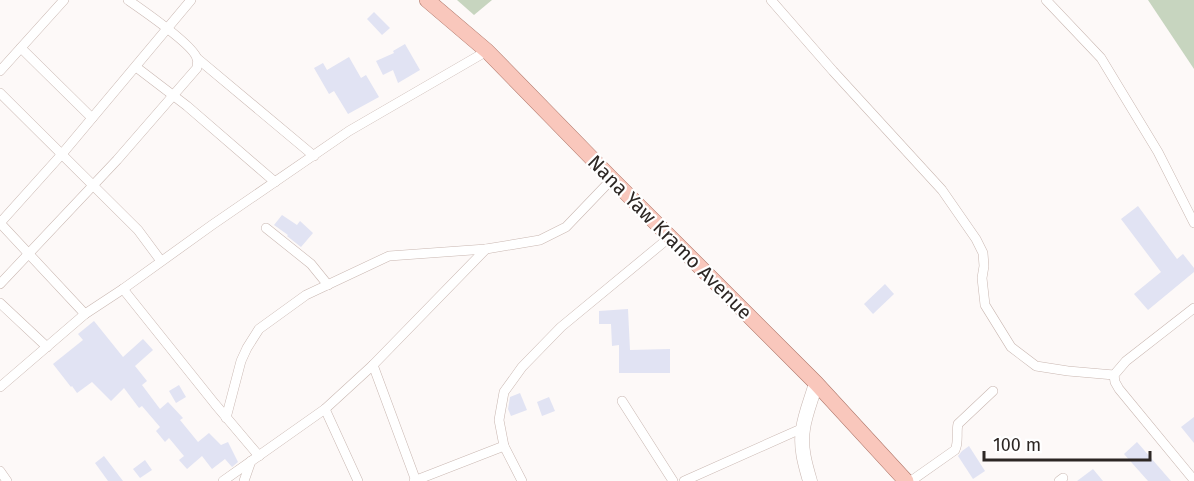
<svg xmlns="http://www.w3.org/2000/svg" width="1194" height="481" font-family="'Fira Sans',sans-serif">
	<style>
		.green { fill: #c7d5bf }
		.building { fill: #e1e3f3 }
		.lines { fill: none; stroke-linecap: round; stroke-linejoin: round }
		.street-casing { stroke: #c9b7b1; stroke-width: 10 }
		.secondary-casing { stroke: #c9b7b1; stroke-width: 15 }
		.primary-casing { stroke: #af776a; stroke-width: 16 }
		.street { stroke: #fff; stroke-width: 9 }
		.secondary { stroke: #fff; stroke-width: 14 }
		.primary { stroke: #f9c7bc; stroke-width: 15 }
		.labels { text-anchor: middle; dominant-baseline: central; stroke-width: 4.5; stroke-linejoin: round; paint-order: stroke }
		.street-label { font-size: 20px; fill: #2d2724; stroke: #fff }
	</style>
	<rect width="100%" height="100%" fill="#fdf9f8"/>
	<g class="green">
		<path d="M 457,0 L 492,0 L 474,15 Z"/>
		<path d="M 1148,0 L 1194,0 L 1194,69 Z"/>
	</g>
	<g class="building">
		<path d="M 374,12 L 390,28 L 382,35 L 367,19 Z"/>
		<path d="M 405,44 L 420,70 L 398,83 L 393,70 L 383,75 L 376,61 L 394,53 L 393,51 Z"/>
		<path d="M 349,57 L 361,78 L 366,75 L 379,97 L 348,114 L 334,91 L 329,94 L 314,68 L 323,63 L 327,70 Z"/>
		<path d="M 1138,206 L 1177,259 L 1183,254 L 1194,268 L 1194,272 L 1148,310 L 1134,294 L 1161,272 L 1121,219 Z"/>
		<path d="M 282,215 L 297,225 L 300,221 L 313,233 L 301,247 L 287,236 L 288,235 L 274,225 Z"/>
		<path d="M 885,284 L 894,294 L 873,314 L 864,304 Z"/>
		<path d="M 628,309 L 630,350 L 670,349 L 670,373 L 619,373 L 619,345 L 612,346 L 611,324 L 599,324 L 599,311 Z"/>
		<path d="M 94,321 L 123,357 L 143,339 L 153,350 L 135,366 L 147,381 L 142,385 L 160,409 L 168,402 L 183,418 L 180,420 L 198,442 L 209,433 L 221,445 L 228,442 L 238,462 L 232,467 L 225,459 L 212,469 L 202,456 L 187,469 L 179,460 L 184,456 L 169,438 L 165,442 L 156,431 L 160,427 L 142,406 L 139,408 L 124,388 L 111,401 L 92,382 L 77,393 L 72,386 L 71,387 L 53,364 L 83,340 L 78,334 Z"/>
		<path d="M 179,385 L 186,397 L 176,403 L 169,391 Z"/>
		<path d="M 520,393 L 527,410 L 511,416 L 508,409 L 510,397 Z"/>
		<path d="M 549,397 L 555,411 L 542,416 L 537,402 Z"/>
		<path d="M 1194,417 L 1194,443 L 1181,427 Z"/>
		<path d="M 1137,442 L 1171,481 L 1148,481 L 1124,454 Z"/>
		<path d="M 969,446 L 985,471 L 973,479 L 958,456 L 962,451 Z"/>
		<path d="M 104,456 L 123,481 L 108,481 L 95,463 Z"/>
		<path d="M 145,460 L 152,470 L 140,478 L 133,469 Z"/>
		<path d="M 1093,469 L 1103,481 L 1077,481 Z"/>
	</g>
	<g class="lines">
		<defs>
			<g id="street">
				<path d="M 771,0 L 833,71 L 942,190 L 976,239 L 983,253 L 984,266 L 982,278 L 985,305 L 1011,347 L 1036,366 L 1068,371 L 1114,375"/>
				<path d="M 1046,0 L 1101,58 L 1158,152 L 1194,223"/>
				<path d="M 21,48 L 92,118"/>
				<path d="M 198,59 L 314,156"/>
				<path d="M 136,67 L 187,106 L 275,182"/>
				<path d="M 0,71 L 64,0"/>
				<path d="M 0,93 L 138,230 L 161,261"/>
				<path d="M 0,223 L 62,154 L 191,0"/>
				<path d="M 0,223 L 85,314"/>
				<path d="M 266,228 L 311,264 L 328,285"/>
				<path d="M 0,284 L 117,160 L 197,68 C 197,66 198,60 197,59 C 195,46 141,9 128,0"/>
				<path d="M 123,289 L 215,404 L 259,456"/>
				<path d="M 0,303 L 47,347"/>
				<path d="M 1194,308 L 1126,361 L 1114,375 L 1115,382 L 1119,389 L 1194,480"/>
				<path d="M 373,365 L 416,481"/>
				<path d="M 0,387 L 85,314 L 123,289 L 212,225 L 349,131 L 487,51"/>
				<path d="M 622,401 L 673,481"/>
				<path d="M 325,409 L 358,481"/>
				<path d="M 226,418 L 241,361 L 247,348 L 259,329 L 306,295 L 389,256 L 486,249"/>
				<path d="M 0,471 L 7,481"/>
				<path d="M 223,481 L 325,409 L 373,365 L 486,249 L 540,240 L 566,227 L 612,179"/>
				<path d="M 244,481 L 251,461"/>
				<path d="M 414,481 L 504,446"/>
				<path d="M 522,481 L 504,446 L 499,420 L 504,392 L 522,367 L 561,327 L 670,237"/>
				<path d="M 684,481 L 803,428"/>
				<path d="M 911,481 L 955,450 C 959,443 956,432 958,424 L 993,391"/>
				<path d="M 1059,481 L 1063,478"/>
			</g>
			<path id="secondary" d="M 810,481 C 805,464 800,447 803,429 C 805,414 812,398 816,383"/>
			<path id="primary" d="M 427,0 L 487,51 L 612,179 L 816,383 L 906,481"/>
		</defs>
		<use href="#street" class="street-casing"/>
		<use href="#secondary" class="secondary-casing"/>
		<use href="#primary" class="primary-casing"/>
		<use href="#street" class="street"/>
		<use href="#secondary" class="secondary"/>
		<use href="#primary" class="primary"/>
	</g>
	<g class="labels">
		<g class="street-label">
			<text transform="translate(670 237) rotate(45)">Nana Yaw Kramo Avenue</text>
		</g>
	</g>
	<path d="M984 451v9h166v-9" fill="none" stroke="#2d2724" stroke-width="3"/>
	<text x="993" y="451" font-size="18" fill="#2d2724" stroke="#ffffff" stroke-width="4.5" paint-order="stroke">100 m</text>
</svg>
